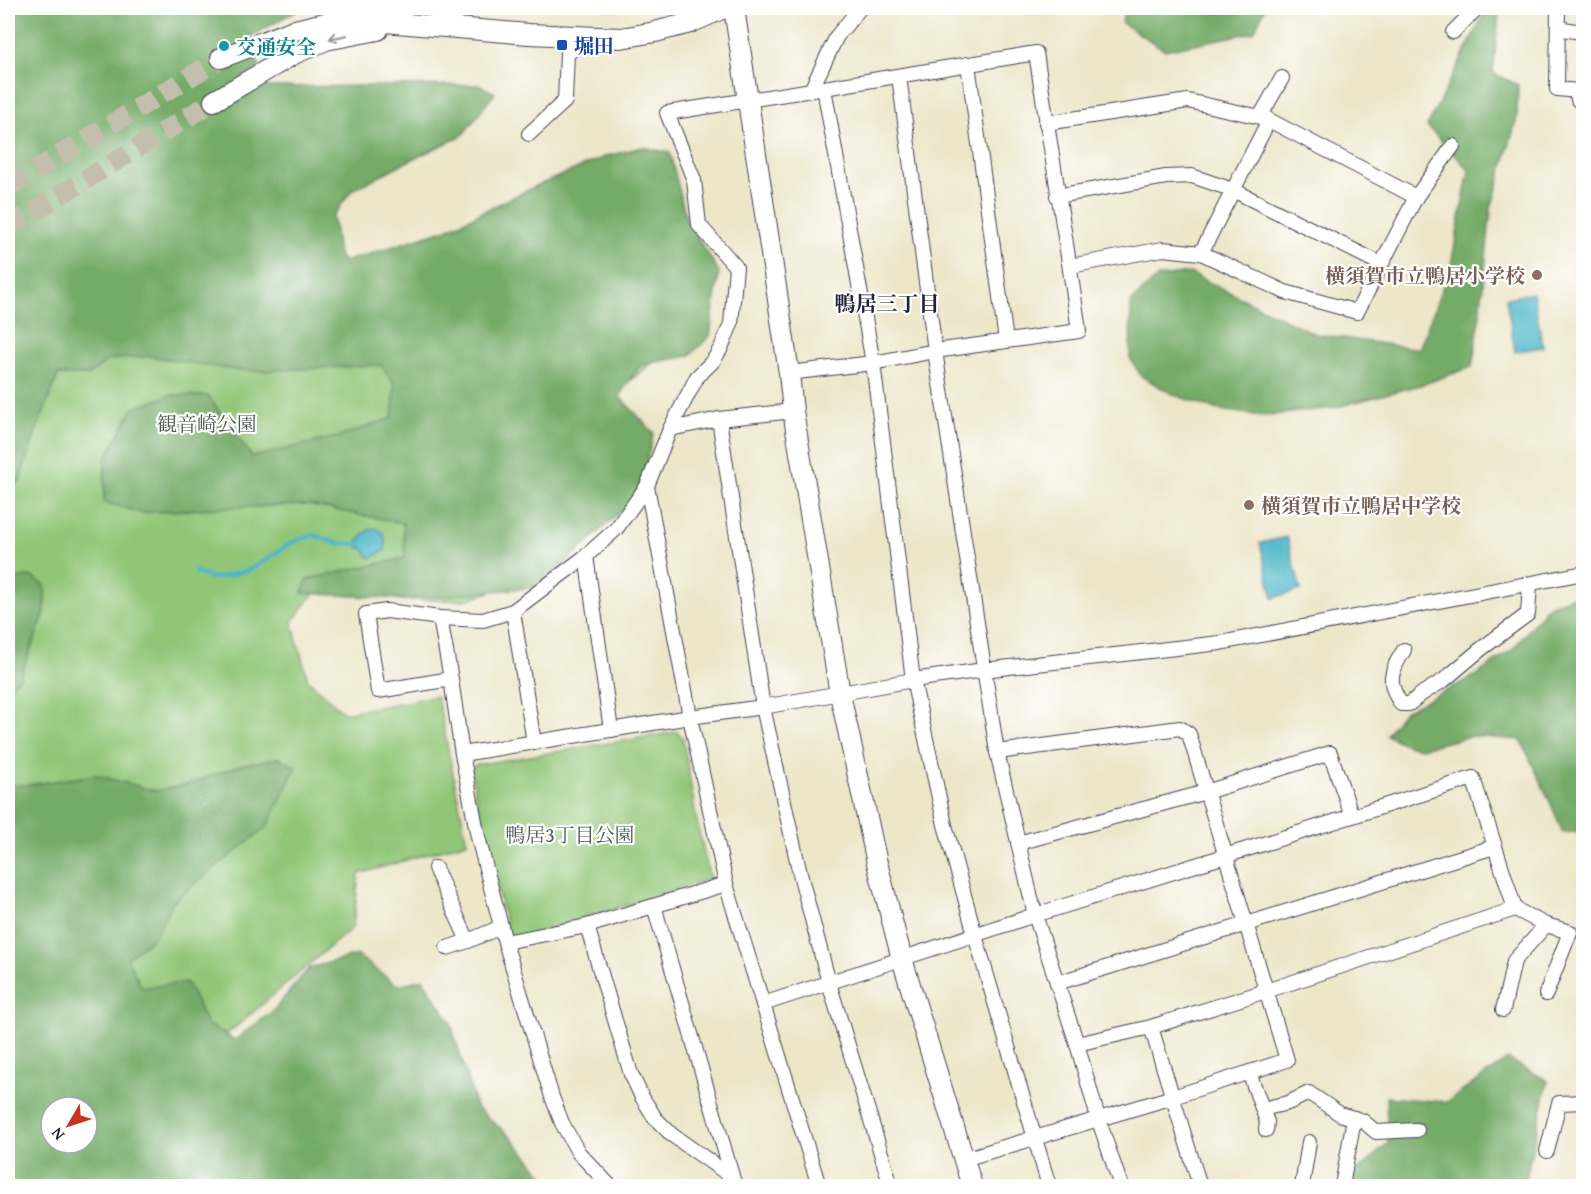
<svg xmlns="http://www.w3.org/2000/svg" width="1591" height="1194" font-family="'Gentium Book Plus','Noto Serif JP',serif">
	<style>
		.green { fill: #91c677; stroke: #5a7459; stroke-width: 1.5; fill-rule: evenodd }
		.forest { fill: #74ab68; stroke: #4b6652; stroke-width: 1.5; fill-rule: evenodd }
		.water { fill: #4ab6c6; stroke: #366c80; stroke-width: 1.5 }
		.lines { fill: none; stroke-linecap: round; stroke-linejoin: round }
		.stream { stroke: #4ab6c6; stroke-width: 4.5 }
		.secondary-tunnel { stroke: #c4bfad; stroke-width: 20; stroke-dasharray: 20 10; stroke-linecap: butt }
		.street-casing { stroke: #403f50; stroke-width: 16 }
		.secondary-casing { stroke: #403f50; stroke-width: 22 }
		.street { stroke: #fff; stroke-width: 14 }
		.secondary { stroke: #fff; stroke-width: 20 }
		.oneway { stroke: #9c9ca7 }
		.transit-dot { fill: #1a4fb4; stroke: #fff; stroke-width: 2 }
		.culture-dot { fill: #0f9aa8; stroke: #fff; stroke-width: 2 }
		.education-dot { fill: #8d6e63; stroke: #fff; stroke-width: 2 }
		.labels { text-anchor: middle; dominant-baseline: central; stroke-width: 4.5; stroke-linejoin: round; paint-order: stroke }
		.transit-label { font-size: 20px; font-weight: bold; fill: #164399; stroke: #fff; text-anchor: start }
		.culture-label { font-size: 20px; font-weight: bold; fill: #0d838f; stroke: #fff; text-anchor: start }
		.education-label { font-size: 20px; font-weight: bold; fill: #785e54; stroke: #fff; text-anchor: end }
		.park-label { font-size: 20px; fill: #495b50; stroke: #fff }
		.neighbourhood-label { font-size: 21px; font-weight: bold; fill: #22223b; stroke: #fff }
	</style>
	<rect width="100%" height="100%" fill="#fff"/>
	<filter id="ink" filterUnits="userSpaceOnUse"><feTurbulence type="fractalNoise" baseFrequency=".0167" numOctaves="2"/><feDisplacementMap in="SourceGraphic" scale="12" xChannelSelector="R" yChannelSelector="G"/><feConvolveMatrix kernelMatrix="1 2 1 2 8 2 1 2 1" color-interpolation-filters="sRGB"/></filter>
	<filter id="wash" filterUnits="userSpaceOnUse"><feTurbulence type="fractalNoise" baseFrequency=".008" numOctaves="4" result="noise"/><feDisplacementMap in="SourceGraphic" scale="24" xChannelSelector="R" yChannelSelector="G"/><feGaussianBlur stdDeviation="1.35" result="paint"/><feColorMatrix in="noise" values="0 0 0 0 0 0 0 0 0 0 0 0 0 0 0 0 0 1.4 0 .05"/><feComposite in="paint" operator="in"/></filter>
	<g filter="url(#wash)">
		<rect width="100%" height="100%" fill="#ede6c9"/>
		<g class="green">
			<path d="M 8,8 L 218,29 L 339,195 L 310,234 L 341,275 L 665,353 L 617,391 L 517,583 L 466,600 L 401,600 L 320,586 L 292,622 L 308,680 L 344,713 L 437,696 L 467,842 L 359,874 L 353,927 L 206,1052 L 220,1147 L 8,1186 ZM 51,1107 L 87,1107 L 87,1143 L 51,1143 Z"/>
			<path d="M 677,732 L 683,738 L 696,818 L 710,879 L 515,940 L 509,937 L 482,829 L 471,770 L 475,765 Z"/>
		</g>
		<g class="forest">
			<path d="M 8,8 L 320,8 L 295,11 L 249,38 L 267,87 L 479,85 L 495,93 L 462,136 L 400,165 L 352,190 L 333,216 L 338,255 L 344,262 L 447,229 L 534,187 L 607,156 L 642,147 L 670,153 L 686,218 L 719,272 L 710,336 L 689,356 L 640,365 L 619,396 L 654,433 L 638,495 L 540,587 L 405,599 L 302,593 L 308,579 L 405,558 L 403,523 L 308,505 L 215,508 L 142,513 L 104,502 L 105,460 L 133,409 L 170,395 L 208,396 L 252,457 L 341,436 L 392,418 L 395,385 L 381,365 L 260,371 L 235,370 L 149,356 L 108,360 L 89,375 L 58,375 L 34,437 L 19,482 L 8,490 Z"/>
			<path d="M 1125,8 L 1265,8 L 1254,32 L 1165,50 L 1122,23 Z"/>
			<path d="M 1487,8 L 1499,12 L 1493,73 L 1518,85 L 1517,118 L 1491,209 L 1479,324 L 1472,367 L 1424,384 L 1333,408 L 1263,416 L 1219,410 L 1174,395 L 1141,376 L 1130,358 L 1131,302 L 1158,277 L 1190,273 L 1315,334 L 1419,349 L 1451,265 L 1469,170 L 1427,126 Z"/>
			<path d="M 30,576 L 45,585 L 45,612 L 20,677 L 8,689 L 8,581 Z"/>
			<path d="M 1583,593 L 1583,831 L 1563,833 L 1551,804 L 1521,740 L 1472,736 L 1421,748 L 1407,745 L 1386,735 L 1404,711 L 1475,676 L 1513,649 L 1549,605 Z"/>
			<path d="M 279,758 L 296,767 L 267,827 L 209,872 L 172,903 L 155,936 L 127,958 L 142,988 L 186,982 L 208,1025 L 235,1040 L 274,1010 L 309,968 L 357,955 L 397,985 L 423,979 L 450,1021 L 476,1107 L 513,1139 L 552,1186 L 8,1186 L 8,786 L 27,785 L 96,775 L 156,791 L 189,784 L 241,765 ZM 51,1107 L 87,1107 L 87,1143 L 51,1143 Z"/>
			<path d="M 1508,1059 L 1548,1081 L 1524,1186 L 1351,1186 L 1354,1174 L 1388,1143 L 1386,1097 L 1447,1102 Z"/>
		</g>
		<g class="water">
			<path d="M 1533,293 L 1543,347 L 1515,352 L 1506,298 Z"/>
			<path d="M 376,528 L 383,533 L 386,542 L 385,550 L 372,558 L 369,557 L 363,548 L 359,548 L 357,544 C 362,535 366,530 376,528 Z"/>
			<path d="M 1287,537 L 1301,590 L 1273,598 L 1260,543 Z"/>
		</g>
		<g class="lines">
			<path class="stream" d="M 195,572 L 212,578 L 222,577 L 249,570 L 266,560 L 291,543 L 313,535 L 336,543 L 357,544"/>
		</g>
	</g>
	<g filter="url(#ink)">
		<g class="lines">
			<g class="secondary-tunnel">
				<path d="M 8,187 L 221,58"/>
				<path d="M 8,227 L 214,101"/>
			</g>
			<defs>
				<g id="street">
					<path d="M 1558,8 L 1557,89 L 1578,91 L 1578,100 L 1584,101"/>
					<path d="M 1558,28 L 1581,32"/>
					<path d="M 1453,32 L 1477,8"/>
					<path d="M 968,64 L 1006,341"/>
					<path d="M 899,76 L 935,351 L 997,752 L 1035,915 L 1077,1044 L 1098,1118 L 1121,1186"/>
					<path d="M 824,88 L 873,363 L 913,680 L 945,825 L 975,935 L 1049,1186"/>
					<path d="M 811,90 L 837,36 L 860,8"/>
					<path d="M 1260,117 L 1282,78"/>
					<path d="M 1046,123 L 1188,101 L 1260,117 L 1269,120 L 1416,197"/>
					<path d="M 529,134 L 565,101 L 567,53 L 577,47 L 577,36"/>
					<path d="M 1057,196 L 1166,177 L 1192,176 L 1233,190 L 1381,264"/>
					<path d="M 1201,253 L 1269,120"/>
					<path d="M 1070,266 L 1163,249 L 1201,253 L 1285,292 L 1357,312 L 1416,197 L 1453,146"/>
					<path d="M 719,419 L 763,707 L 800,874 L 829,983 L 891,1186"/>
					<path d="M 670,429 L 697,377 L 713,361 L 721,348 L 731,324 L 736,267 L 699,225 L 694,180 L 667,113 L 824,88 L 1036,53 C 1050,145 1066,238 1079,331 L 935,351 L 873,363 L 789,373"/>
					<path d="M 647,486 L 690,717 L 726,884 L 819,1186"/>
					<path d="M 586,556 L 611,730"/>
					<path d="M 513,611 L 534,743"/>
					<path d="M 440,618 L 451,679 L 462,754 L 478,837 L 505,942 L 552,1097 L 562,1123 L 578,1152 L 610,1186"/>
					<path d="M 1404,650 C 1391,671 1386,681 1401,704 L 1409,704 L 1423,693 L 1444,680 L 1481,649 L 1528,614 L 1530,584"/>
					<path d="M 451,679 L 378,691 L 366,614 L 387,611 L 440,618 L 483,620 L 513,611 L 586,556 L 616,529 L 647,486 L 670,429 L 719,419 L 793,411"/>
					<path d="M 462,754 L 690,717 L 763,707 L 913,680 L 984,670 L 1220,643 L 1584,573"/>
					<path d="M 1018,843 L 1206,792 L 1330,753 L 1352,816"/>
					<path d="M 435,868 L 468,941"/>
					<path d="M 654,906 L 735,1186"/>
					<path d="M 1515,909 L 1546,925 L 1570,932 L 1546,994"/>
					<path d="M 587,926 L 631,1074 L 642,1097 L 655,1118 L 672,1135 L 732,1177"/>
					<path d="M 505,942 L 587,926 L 726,884"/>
					<path d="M 447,948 L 468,941 L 501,927"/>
					<path d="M 1057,983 L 1494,847"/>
					<path d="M 763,1004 L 1035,915 L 1225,856 L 1473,778 L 1515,909 L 1266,991 L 1151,1027 L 1077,1044"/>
					<path d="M 1503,1010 L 1514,961 L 1546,925"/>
					<path d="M 1151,1027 L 1200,1186"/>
					<path d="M 1249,1072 L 1267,1122 L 1266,1130"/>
					<path d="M 1262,1109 L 1288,1103 L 1309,1093 L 1340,1114 L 1363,1121 L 1376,1132 L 1417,1130"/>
					<path d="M 1547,1151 L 1559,1103 L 1584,1102"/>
					<path d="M 964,1159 L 1173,1097 L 1287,1060 L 1189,734 L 1180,728 L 997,752"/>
					<path d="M 1302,1186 L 1309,1142"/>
					<path d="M 1342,1186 L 1354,1118"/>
				</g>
				<g id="secondary">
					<path d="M 734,8 L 789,373 L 793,411 L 840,694 L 877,863 L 902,959 L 972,1186"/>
					<path d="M 221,58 L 291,31 L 333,21 L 372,21 L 529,34 L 621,38 L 655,32 L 690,23 L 724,8"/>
					<path d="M 214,101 L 294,54 L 326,40 L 378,30"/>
				</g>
			</defs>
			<use href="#street" class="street-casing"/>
			<use href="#secondary" class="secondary-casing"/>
			<use href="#street" class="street"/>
			<use href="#secondary" class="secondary"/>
		</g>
		<defs><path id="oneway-shaft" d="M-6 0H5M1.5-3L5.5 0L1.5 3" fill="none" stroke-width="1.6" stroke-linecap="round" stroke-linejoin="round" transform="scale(1.5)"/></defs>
		<use class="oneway" href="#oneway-shaft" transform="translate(338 37) rotate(168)"/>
	</g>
	<rect class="transit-dot" x="556" y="39" width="12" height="12" rx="3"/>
	<circle class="culture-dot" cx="224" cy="46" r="6"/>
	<g class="education-dot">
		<circle cx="1537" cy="275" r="6"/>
		<circle cx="1249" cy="505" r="6"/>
	</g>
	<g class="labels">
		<g class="transit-label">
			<text x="574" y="45">堀田</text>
		</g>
		<g class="culture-label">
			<text x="236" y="46">交通安全</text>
		</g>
		<g class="education-label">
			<text x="1525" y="275">横須賀市立鴨居小学校</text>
			<text x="1261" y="505" text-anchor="start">横須賀市立鴨居中学校</text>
		</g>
		<g class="park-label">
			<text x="207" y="423">観音崎公園</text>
			<text x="570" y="834">鴨居3丁目公園</text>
		</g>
		<g class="neighbourhood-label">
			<text x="887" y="303">鴨居三丁目</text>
		</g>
	</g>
	<rect width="1591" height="1194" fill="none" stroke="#fff" stroke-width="30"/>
	<g transform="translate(69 1125) rotate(231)"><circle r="28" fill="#ffffff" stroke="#a7a7b1" stroke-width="1.5"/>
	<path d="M0-4.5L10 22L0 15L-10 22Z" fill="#c8321e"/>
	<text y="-9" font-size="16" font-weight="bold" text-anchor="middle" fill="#22223b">N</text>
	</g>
</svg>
